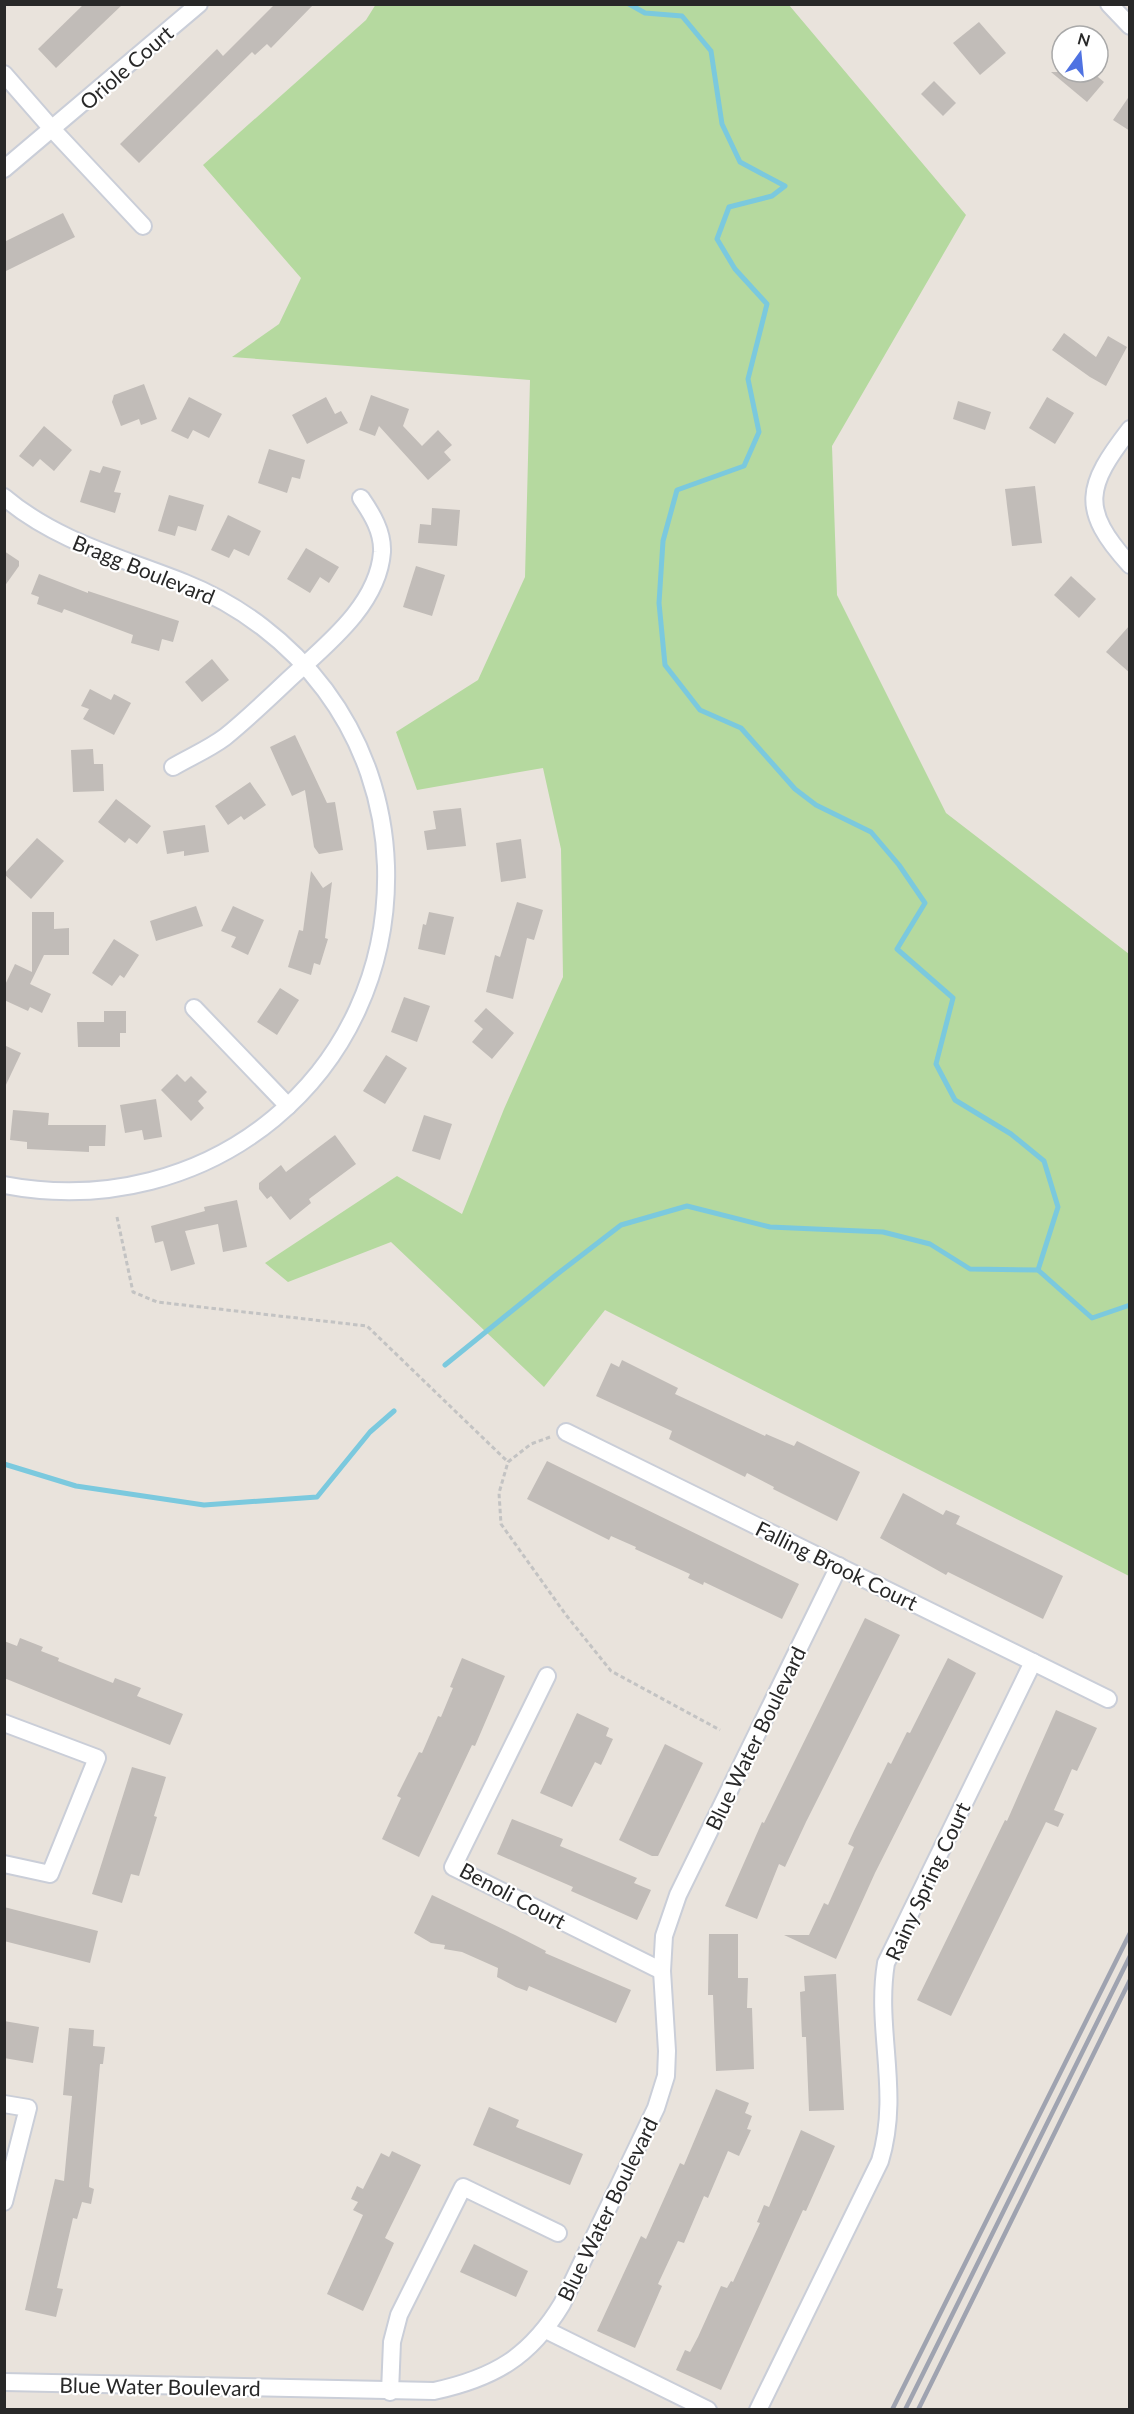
<svg xmlns="http://www.w3.org/2000/svg" width="1134" height="2414" font-family="Lato,sans-serif">
	<style>
		.green { fill: #b5d99f }
		.lines { fill: none; stroke-linecap: round; stroke-linejoin: round }
		.stream { stroke: #7bc9de; stroke-width: 5 }
		.building { fill: #c1bcb8 }
		.street-casing { stroke: #caced8; stroke-width: 20 }
		.path { stroke: #c3c3c3; stroke-width: 3; stroke-dasharray: 4.5 3; stroke-linecap: butt }
		.street { stroke: #fff; stroke-width: 16 }
		.rail { stroke: #9fa3b0; stroke-width: 4.5 }
		.labels { text-anchor: middle; dominant-baseline: central; stroke-width: 4.5; stroke-linejoin: round; paint-order: stroke }
		.street-label { font-size: 21px; fill: #282828; stroke: #fff }
	</style>
	<rect width="100%" height="100%" fill="#e9e3dc"/>
	<path class="green" d="M 376,4 L 789,5 L 966,215 L 832,446 L 837,595 L 946,813 L 1129,954 L 1129,1576 L 605,1310 L 544,1387 L 391,1242 L 288,1282 L 265,1263 L 397,1176 L 462,1214 L 504,1109 L 563,977 L 561,849 L 543,768 L 417,790 L 396,732 L 478,680 L 525,577 L 530,380 L 232,357 L 279,324 L 301,278 L 203,165 L 366,20 Z"/>
	<g class="lines">
		<g class="stream">
			<path d="M 629,4 L 645,13 L 682,16 L 711,51 L 722,124 L 740,162 L 785,186 L 772,196 L 729,207 L 717,239 L 735,269 L 767,304 L 748,379 L 759,432 L 744,466 L 677,490 L 663,541 L 659,603 L 665,665 L 700,710 L 741,728 L 795,789 L 816,805 L 871,832 L 899,865 L 925,903 L 897,949 L 953,998 L 936,1064 L 955,1100 L 1011,1134 L 1044,1161 L 1058,1207 L 1038,1270"/>
			<path d="M 445,1365 L 556,1275 L 621,1225 L 687,1206 L 770,1227 L 883,1232 L 930,1244 L 970,1269 L 1038,1270 L 1092,1318 L 1130,1305"/>
			<path d="M 4,1464 L 76,1486 L 204,1505 L 317,1497 L 370,1432 L 394,1411"/>
		</g>
	</g>
	<g class="building">
		<path d="M 84,4 L 123,4 L 56,68 L 38,49 Z"/>
		<path d="M 275,4 L 314,4 L 271,48 L 267,44 L 255,55 L 252,52 L 139,163 L 120,144 L 217,49 L 223,56 Z"/>
		<path d="M 979,22 L 1006,53 L 980,75 L 953,43 Z"/>
		<path d="M 1051,72 L 1092,72 L 1104,82 L 1087,102 Z"/>
		<path d="M 934,81 L 956,103 L 943,116 L 921,94 Z"/>
		<path d="M 1130,95 L 1130,131 L 1113,120 Z"/>
		<path d="M 63,213 L 75,237 L 4,272 L 4,242 Z"/>
		<path d="M 1064,333 L 1096,357 L 1108,336 L 1127,347 L 1106,386 L 1090,377 L 1052,350 Z"/>
		<path d="M 144,384 L 157,419 L 141,425 L 139,419 L 121,426 L 112,402 L 114,395 Z"/>
		<path d="M 371,395 L 409,409 L 403,426 L 422,446 L 438,430 L 452,445 L 444,452 L 451,460 L 428,480 L 379,426 L 375,436 L 359,430 Z"/>
		<path d="M 189,397 L 222,414 L 209,438 L 193,430 L 188,439 L 171,431 Z"/>
		<path d="M 326,397 L 335,414 L 341,411 L 348,423 L 307,444 L 292,415 Z"/>
		<path d="M 1047,397 L 1074,413 L 1055,444 L 1029,428 Z"/>
		<path d="M 958,401 L 991,412 L 985,430 L 953,419 Z"/>
		<path d="M 44,426 L 72,450 L 54,471 L 40,459 L 33,467 L 19,456 Z"/>
		<path d="M 269,449 L 305,460 L 300,479 L 292,477 L 287,493 L 258,483 Z"/>
		<path d="M 103,466 L 121,471 L 114,492 L 121,493 L 115,513 L 80,502 L 90,470 L 100,473 Z"/>
		<path d="M 1035,486 L 1042,543 L 1012,546 L 1005,489 Z"/>
		<path d="M 169,495 L 204,505 L 196,531 L 178,526 L 175,536 L 158,531 Z"/>
		<path d="M 432,508 L 460,510 L 457,546 L 418,543 L 420,524 L 431,525 Z"/>
		<path d="M 228,515 L 261,531 L 249,556 L 234,549 L 229,558 L 211,550 Z"/>
		<path d="M 306,548 L 339,567 L 329,583 L 320,577 L 310,593 L 287,579 Z"/>
		<path d="M 4,551 L 19,561 L 19,566 L 4,587 Z"/>
		<path d="M 416,566 L 445,575 L 432,616 L 403,607 Z"/>
		<path d="M 39,574 L 88,593 L 88,591 L 179,621 L 173,642 L 162,639 L 159,651 L 131,643 L 133,635 L 64,609 L 62,613 L 37,604 L 39,597 L 31,594 Z"/>
		<path d="M 1071,576 L 1096,599 L 1079,618 L 1054,595 Z"/>
		<path d="M 1130,625 L 1130,673 L 1106,652 Z"/>
		<path d="M 212,659 L 229,680 L 202,702 L 185,682 Z"/>
		<path d="M 90,689 L 111,700 L 114,694 L 131,703 L 114,735 L 83,719 L 89,709 L 81,706 Z"/>
		<path d="M 295,735 L 327,803 L 335,802 L 343,850 L 319,854 L 314,847 L 305,790 L 292,796 L 270,747 Z"/>
		<path d="M 93,749 L 94,764 L 103,764 L 104,791 L 73,792 L 71,750 Z"/>
		<path d="M 250,782 L 266,805 L 244,820 L 241,816 L 228,825 L 215,806 Z"/>
		<path d="M 116,799 L 151,826 L 137,844 L 129,838 L 125,843 L 98,822 Z"/>
		<path d="M 461,808 L 466,846 L 427,850 L 424,831 L 436,829 L 433,811 Z"/>
		<path d="M 205,825 L 209,852 L 184,856 L 184,851 L 167,854 L 163,831 Z"/>
		<path d="M 37,838 L 64,861 L 31,899 L 4,874 Z"/>
		<path d="M 521,839 L 526,878 L 501,882 L 496,843 Z"/>
		<path d="M 311,871 L 323,888 L 332,882 L 325,938 L 328,939 L 320,965 L 314,963 L 311,975 L 288,967 L 299,930 L 303,931 Z"/>
		<path d="M 517,902 L 543,910 L 534,940 L 527,938 L 513,999 L 486,992 L 495,955 L 500,957 Z"/>
		<path d="M 196,906 L 203,926 L 156,941 L 150,921 Z"/>
		<path d="M 233,906 L 264,920 L 248,955 L 231,947 L 236,937 L 221,931 Z"/>
		<path d="M 32,912 L 54,912 L 54,929 L 69,928 L 69,955 L 44,955 L 30,984 L 51,994 L 42,1013 L 30,1007 L 28,1011 L 4,1000 L 4,987 L 15,964 L 32,972 Z"/>
		<path d="M 429,912 L 454,917 L 445,955 L 418,949 L 423,924 L 426,925 Z"/>
		<path d="M 114,939 L 139,955 L 124,978 L 120,975 L 112,986 L 92,973 Z"/>
		<path d="M 280,988 L 299,1000 L 277,1035 L 257,1022 Z"/>
		<path d="M 404,997 L 430,1006 L 417,1042 L 391,1032 Z"/>
		<path d="M 486,1008 L 514,1033 L 492,1059 L 472,1042 L 483,1029 L 474,1021 Z"/>
		<path d="M 104,1011 L 126,1011 L 126,1033 L 120,1033 L 120,1047 L 78,1047 L 77,1022 L 104,1022 Z"/>
		<path d="M 4,1045 L 21,1053 L 4,1089 Z"/>
		<path d="M 386,1055 L 407,1068 L 385,1104 L 363,1091 Z"/>
		<path d="M 177,1074 L 185,1082 L 191,1076 L 207,1092 L 198,1101 L 204,1108 L 191,1121 L 161,1090 Z"/>
		<path d="M 156,1099 L 162,1137 L 144,1140 L 142,1130 L 125,1133 L 120,1105 Z"/>
		<path d="M 13,1110 L 49,1113 L 48,1125 L 106,1125 L 105,1146 L 89,1146 L 89,1152 L 27,1149 L 27,1142 L 10,1140 Z"/>
		<path d="M 424,1115 L 452,1124 L 440,1160 L 412,1151 Z"/>
		<path d="M 335,1135 L 356,1164 L 309,1199 L 311,1203 L 290,1220 L 271,1196 L 267,1199 L 259,1189 L 259,1183 L 281,1165 L 286,1172 Z"/>
		<path d="M 237,1200 L 247,1247 L 223,1252 L 218,1224 L 185,1231 L 195,1264 L 171,1271 L 163,1241 L 155,1243 L 151,1226 L 205,1211 L 204,1207 Z"/>
		<path d="M 622,1360 L 678,1388 L 675,1394 L 765,1436 L 766,1434 L 794,1446 L 797,1441 L 860,1472 L 837,1521 L 773,1489 L 774,1487 L 747,1473 L 745,1477 L 669,1439 L 672,1431 L 596,1396 L 611,1363 L 619,1367 Z"/>
		<path d="M 547,1461 L 799,1584 L 782,1619 L 704,1582 L 703,1585 L 688,1578 L 690,1574 L 635,1549 L 636,1547 L 611,1536 L 609,1540 L 527,1499 Z"/>
		<path d="M 903,1493 L 943,1515 L 946,1510 L 960,1516 L 956,1524 L 1063,1576 L 1043,1619 L 948,1572 L 946,1575 L 880,1538 Z"/>
		<path d="M 865,1618 L 900,1635 L 806,1822 L 785,1867 L 779,1864 L 757,1919 L 725,1906 L 762,1822 L 764,1823 Z"/>
		<path d="M 20,1638 L 43,1647 L 41,1651 L 59,1658 L 58,1661 L 113,1683 L 115,1678 L 141,1688 L 137,1696 L 183,1714 L 170,1745 L 4,1678 L 4,1641 L 17,1646 Z"/>
		<path d="M 462,1658 L 505,1676 L 475,1746 L 472,1745 L 419,1857 L 382,1839 L 401,1798 L 397,1796 L 419,1752 L 422,1753 L 438,1716 L 441,1717 L 453,1688 L 450,1687 Z"/>
		<path d="M 948,1658 L 976,1673 L 875,1873 L 836,1959 L 784,1935 L 809,1935 L 824,1903 L 828,1905 L 854,1847 L 848,1844 L 854,1831 L 888,1762 L 891,1764 L 907,1732 L 910,1733 Z"/>
		<path d="M 1056,1710 L 1097,1728 L 1077,1771 L 1072,1769 L 1054,1810 L 1064,1814 L 1058,1827 L 1046,1822 L 951,2016 L 917,2000 L 1005,1820 L 1007,1821 Z"/>
		<path d="M 577,1713 L 609,1728 L 606,1736 L 613,1739 L 601,1765 L 595,1762 L 572,1807 L 540,1793 Z"/>
		<path d="M 665,1744 L 703,1763 L 658,1856 L 652,1856 L 619,1840 Z"/>
		<path d="M 132,1767 L 166,1777 L 154,1816 L 157,1817 L 139,1876 L 131,1874 L 122,1903 L 92,1894 Z"/>
		<path d="M 512,1819 L 563,1839 L 560,1846 L 637,1878 L 634,1883 L 651,1890 L 637,1920 L 571,1891 L 573,1887 L 497,1854 Z"/>
		<path d="M 432,1895 L 515,1935 L 546,1951 L 545,1953 L 631,1990 L 616,2023 L 529,1986 L 527,1991 L 516,1987 L 497,1977 L 498,1968 L 462,1952 L 444,1949 L 445,1945 L 431,1943 L 414,1933 Z"/>
		<path d="M 4,1907 L 98,1931 L 90,1963 L 4,1941 Z"/>
		<path d="M 709,1934 L 738,1934 L 738,1978 L 748,1978 L 747,2008 L 752,2008 L 754,2069 L 716,2071 L 713,1995 L 708,1995 Z"/>
		<path d="M 836,1974 L 844,2110 L 809,2111 L 806,2037 L 802,2037 L 800,1992 L 805,1991 L 804,1976 Z"/>
		<path d="M 4,2021 L 39,2027 L 33,2063 L 4,2058 Z"/>
		<path d="M 69,2028 L 94,2030 L 93,2046 L 105,2047 L 103,2064 L 100,2064 L 89,2187 L 94,2189 L 91,2204 L 82,2202 L 77,2219 L 73,2218 L 57,2288 L 63,2289 L 56,2317 L 25,2310 L 55,2179 L 64,2181 L 72,2096 L 63,2095 Z"/>
		<path d="M 716,2089 L 749,2103 L 745,2113 L 752,2116 L 747,2129 L 751,2130 L 739,2156 L 728,2151 L 708,2198 L 704,2196 L 684,2243 L 678,2241 L 658,2284 L 662,2286 L 635,2348 L 597,2331 L 641,2236 L 646,2239 L 680,2163 L 684,2165 Z"/>
		<path d="M 489,2107 L 519,2120 L 516,2127 L 583,2154 L 570,2185 L 473,2145 Z"/>
		<path d="M 801,2130 L 835,2146 L 806,2211 L 803,2210 L 721,2390 L 676,2370 L 685,2350 L 690,2352 L 698,2337 L 721,2286 L 727,2288 L 731,2281 L 733,2282 L 760,2223 L 757,2222 L 764,2205 L 769,2207 Z"/>
		<path d="M 392,2151 L 421,2165 L 385,2238 L 394,2243 L 363,2311 L 327,2294 L 363,2215 L 353,2210 L 358,2202 L 351,2199 L 357,2186 L 363,2189 L 381,2153 L 389,2157 Z"/>
		<path d="M 474,2244 L 528,2271 L 516,2297 L 460,2272 Z"/>
	</g>
	<g class="lines">
		<defs>
			<g id="street">
				<path d="M 1109,4 L 1130,26"/>
				<path d="M 4,74 L 53,130 L 143,226"/>
				<path d="M 4,169 L 199,4"/>
				<path d="M 1130,429 C 1086,486 1079,509 1130,565"/>
				<path d="M 4,497 C 57,542 123,558 185,583 C 240,605 289,642 325,690 C 363,741 384,802 386,866 C 392,1075 208,1224 4,1185"/>
				<path d="M 173,767 C 190,757 209,749 225,737 C 246,720 266,701 286,682 C 322,648 378,607 382,552 C 383,532 372,514 361,498"/>
				<path d="M 194,1008 L 288,1106"/>
				<path d="M 566,1432 L 1108,1699"/>
				<path d="M 547,1676 L 453,1867 L 662,1971"/>
				<path d="M 4,1723 L 97,1758 L 50,1874 L 4,1864"/>
				<path d="M 4,2104 L 28,2108 L 4,2202"/>
				<path d="M 546,2330 L 708,2410"/>
				<path d="M 4,2382 L 434,2391 C 494,2378 530,2357 562,2304 L 656,2108 L 666,2076 L 667,2051 L 662,1971 L 664,1936 L 678,1895 L 839,1566"/>
				<path d="M 390,2392 L 392,2342 L 399,2315 L 463,2187 L 558,2233"/>
				<path d="M 758,2410 L 880,2161 C 901,2092 875,2030 886,1963 L 1033,1662"/>
			</g>
		</defs>
		<use href="#street" class="street-casing"/>
		<g class="path">
			<path d="M 117,1217 L 133,1292 L 157,1302 L 367,1326 L 508,1462"/>
			<path d="M 550,1437 L 531,1444 L 508,1462 L 499,1493 L 501,1524 L 566,1615 L 611,1671 L 720,1730"/>
		</g>
		<use href="#street" class="street"/>
		<g class="rail">
			<path d="M 892,2410 L 1130,1933"/>
			<path d="M 905,2410 L 1130,1956"/>
			<path d="M 918,2410 L 1130,1980"/>
		</g>
	</g>
	<g class="labels">
		<g class="street-label">
			<text transform="translate(126 67) rotate(-41)">Oriole Court</text>
			<text transform="translate(144 569) rotate(22)">Bragg Boulevard</text>
			<text transform="translate(837 1565) rotate(26)">Falling Brook Court</text>
			<text transform="translate(755 1738) rotate(-64)">Blue Water Boulevard</text>
			<text transform="translate(927 1881) rotate(-65)">Rainy Spring Court</text>
			<text transform="translate(513 1895) rotate(28)">Benoli Court</text>
			<text transform="translate(607 2209) rotate(-64)">Blue Water Boulevard</text>
			<text transform="translate(160 2386) rotate(1)">Blue Water Boulevard</text>
		</g>
	</g>
	<rect width="1134" height="2414" fill="none" stroke="#282828" stroke-width="12"/>
	<g transform="translate(1080 54) rotate(15)"><circle r="28" fill="#ffffff" stroke="#a9a9a9" stroke-width="1.5"/>
	<path d="M0-4.5L10 22L0 15L-10 22Z" fill="#4f72e2"/>
	<text y="-9" font-size="16" font-weight="bold" text-anchor="middle" fill="#282828">N</text>
	</g>
</svg>
